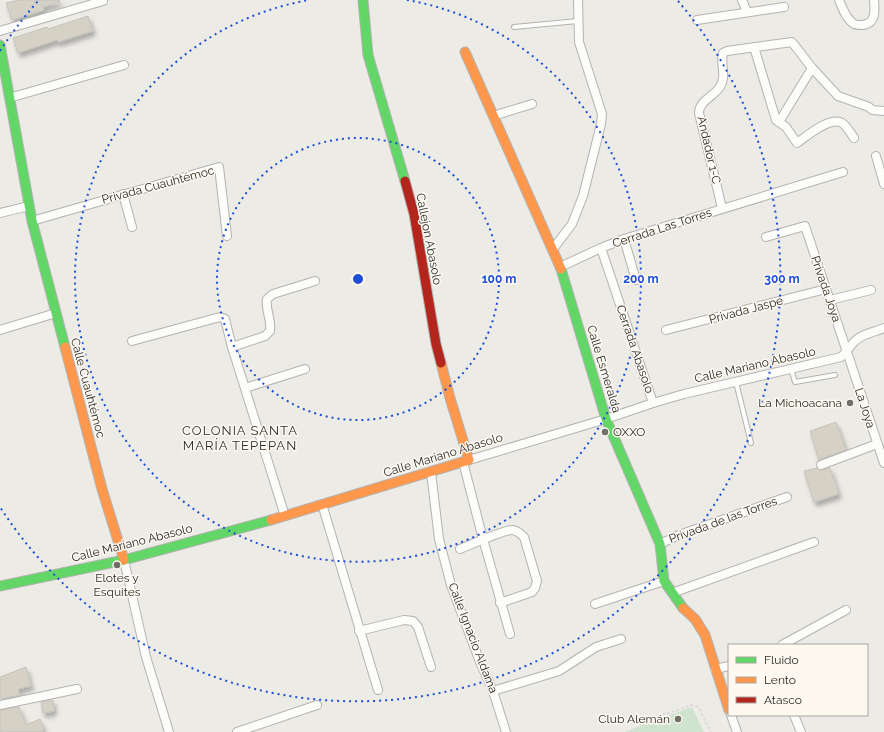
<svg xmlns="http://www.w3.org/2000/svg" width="884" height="732" font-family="Raleway,sans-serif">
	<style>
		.green { fill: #cfe3cf }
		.building { fill: #d5d1c4; stroke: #c4c3bf; filter: url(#shadow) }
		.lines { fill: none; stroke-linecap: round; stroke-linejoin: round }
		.lane-casing { stroke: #b4b3b0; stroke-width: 6 }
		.street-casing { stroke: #b4b3b0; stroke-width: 10 }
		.fast-casing { stroke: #b4b3b0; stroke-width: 11 }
		.slow-casing { stroke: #b4b3b0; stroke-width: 11 }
		.jam-casing { stroke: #b4b3b0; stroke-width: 11 }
		.path { stroke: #d7d7d5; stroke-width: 1.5; stroke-dasharray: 3 2; stroke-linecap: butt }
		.lane { stroke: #fcfcfb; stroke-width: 4 }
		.street { stroke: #fcfcfb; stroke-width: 8 }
		.fast { stroke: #63d668; stroke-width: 9 }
		.slow { stroke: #ff974d; stroke-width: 9 }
		.jam { stroke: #b3261e; stroke-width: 9 }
		.ring { fill: none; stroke: #1d4ed8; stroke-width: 2; stroke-dasharray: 2 4 }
		.poi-dot { fill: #6f6e6a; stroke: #fdf9f0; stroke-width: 1.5 }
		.labels { text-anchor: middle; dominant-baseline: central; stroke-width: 3; stroke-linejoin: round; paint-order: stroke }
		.street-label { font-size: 12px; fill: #2c2a27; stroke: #fdf9f0 }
		.poi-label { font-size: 12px; fill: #2c2a27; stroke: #fdf9f0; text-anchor: end }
		.neighbourhood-label { font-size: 13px; letter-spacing: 1px; fill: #2c2a27; stroke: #fdf9f0 }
		.centre { fill: #1d4ed8; stroke: #fdf9f0; stroke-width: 2 }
		.ring-label { font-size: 12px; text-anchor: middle; font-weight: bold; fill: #1d4ed8; stroke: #fdf9f0; stroke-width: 3; stroke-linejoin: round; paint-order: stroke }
	</style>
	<defs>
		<filter id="shadow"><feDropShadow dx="2.5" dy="4.5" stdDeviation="2" flood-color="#0004"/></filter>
	</defs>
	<rect width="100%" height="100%" fill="#ecebe6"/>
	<path class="green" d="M 692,707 L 704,732 L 624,732 Z"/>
	<g class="building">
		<path d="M 19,0 L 59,0 L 60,2 L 43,7 L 44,10 L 12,20 L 6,3 Z"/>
		<path d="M 88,16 L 93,31 L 58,42 L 57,40 L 18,53 L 13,38 L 47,27 L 48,29 Z"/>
		<path d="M 836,422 L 846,450 L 819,460 L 810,431 Z"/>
		<path d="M 817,468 L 820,470 L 830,468 L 839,494 L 814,502 L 804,471 Z"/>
		<path d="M 26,667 L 31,686 L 18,689 L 20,695 L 0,699 L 0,677 Z"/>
		<path d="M 53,700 L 54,711 L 43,713 L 41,702 Z"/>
		<path d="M 19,707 L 26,725 L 40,719 L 44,730 L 39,732 L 0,732 L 0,710 Z"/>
	</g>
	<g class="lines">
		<defs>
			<g id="lane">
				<path d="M 514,27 L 578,21"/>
				<path d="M 791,369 L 795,382 L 835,375"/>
				<path d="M 736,382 L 751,443"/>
			</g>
			<g id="street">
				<path d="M 742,0 L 747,12"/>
				<path d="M 839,0 C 842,7 846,19 854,24 C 856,25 860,25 863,25 C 876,23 875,11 874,0"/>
				<path d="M 697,20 L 784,7"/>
				<path d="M 0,31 L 103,1"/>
				<path d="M 754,47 L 776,120 L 786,127 L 797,143 C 807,136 830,116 842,123 C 847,126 851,134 854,138"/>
				<path d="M 9,98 L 124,65"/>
				<path d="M 493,116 L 532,104"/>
				<path d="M 779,122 L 812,68"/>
				<path d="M 876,156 L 884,184"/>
				<path d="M 123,194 L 132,227"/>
				<path d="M 722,208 L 699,113 C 699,101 713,97 720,87 C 727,76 720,65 723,53 L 727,51 L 792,42 L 812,68 L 838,96 L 869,107 L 872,110 L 884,111"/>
				<path d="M 0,213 L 29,206"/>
				<path d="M 32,221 L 219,167 L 227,236"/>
				<path d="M 766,237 L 805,226 L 884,463"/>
				<path d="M 624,239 L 636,280"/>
				<path d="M 601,248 L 653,403"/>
				<path d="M 553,249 L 572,224 L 583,196 L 601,124 L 602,114 L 579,42 L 578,0"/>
				<path d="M 560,267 L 601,248 L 624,239 L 843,172"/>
				<path d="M 830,300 L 871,290"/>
				<path d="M 0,330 L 56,313"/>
				<path d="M 666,330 L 826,289"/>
				<path d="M 132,341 L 220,317 L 225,319 L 232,347"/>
				<path d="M 245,388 L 305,369"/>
				<path d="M 469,460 L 606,419 L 653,403 L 684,394 L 841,357 C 847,352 849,347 854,342 C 861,334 875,332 884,328"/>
				<path d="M 463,462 L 483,539 L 510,634"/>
				<path d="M 821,465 L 877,444"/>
				<path d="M 431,472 L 439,539 L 451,585 L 480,662 L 493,691 L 506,732"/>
				<path d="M 322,504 L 378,690"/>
				<path d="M 285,516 L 232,347 L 265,336 L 270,331 C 272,320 265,310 267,299 L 273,294 L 315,281"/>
				<path d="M 660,544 L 679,535 L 787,497"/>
				<path d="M 460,549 C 470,545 505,529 513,530 C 518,531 521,534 524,537 L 537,581 L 535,588 L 532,592 L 500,603"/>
				<path d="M 124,560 L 146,657 L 169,732"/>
				<path d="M 672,593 L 814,542"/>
				<path d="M 595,604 L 664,581"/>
				<path d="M 359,631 L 404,620 L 413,621 L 418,627 L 431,667"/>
				<path d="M 782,645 L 846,610"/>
				<path d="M 715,669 L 729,666"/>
				<path d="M 493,691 L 559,671 L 596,647 L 621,639"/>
				<path d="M 0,705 L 77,689"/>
				<path d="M 731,715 L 737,732"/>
				<path d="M 794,715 L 801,732"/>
				<path d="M 237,732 L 317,705"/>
			</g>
			<g id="fast">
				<path d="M 363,0 L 368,55 L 405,181"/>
				<path d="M 0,45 L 32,221 L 65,347"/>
				<path d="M 561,269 L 606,419 L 660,544 L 664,581 L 683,608"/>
				<path d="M 0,586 L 124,560 L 271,520"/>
			</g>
			<g id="slow">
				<path d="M 465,52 L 561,269"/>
				<path d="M 65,347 L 102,489 L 124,560"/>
				<path d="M 271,520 L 469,460 L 450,398 L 441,363"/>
				<path d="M 683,608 L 695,619 L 705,635 L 729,710"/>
			</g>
			<path id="jam" d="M 405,181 L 414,214 L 436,344 L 441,363"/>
		</defs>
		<use href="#lane" class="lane-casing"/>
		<use href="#street" class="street-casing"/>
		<use href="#fast" class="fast-casing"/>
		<use href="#slow" class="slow-casing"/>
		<use href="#jam" class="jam-casing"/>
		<path class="path" d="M 632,732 L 647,720 L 692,705 L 698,707 L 711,732"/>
		<use href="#lane" class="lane"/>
		<use href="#street" class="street"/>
		<use href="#fast" class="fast"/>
		<use href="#slow" class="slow"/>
		<use href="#jam" class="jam"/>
	</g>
	<g class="ring">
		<circle cx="358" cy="279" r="141"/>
		<path d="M407 0A283 283 0 1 1 309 0"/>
		<path d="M0 51A424 424 0 0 1 38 1M678 1A424 424 0 1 1 0 507"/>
	</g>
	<g class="poi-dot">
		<circle cx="850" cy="403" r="4"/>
		<circle cx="605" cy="432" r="4"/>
		<circle cx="117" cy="565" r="4"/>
		<circle cx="678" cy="719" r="4"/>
	</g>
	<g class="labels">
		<g class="street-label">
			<text transform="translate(709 150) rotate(77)">Andador 1-C</text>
			<text transform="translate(158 185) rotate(-15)">Privada Cuauhtémoc</text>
			<text transform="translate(662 228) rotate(-18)">Cerrada Las Torres</text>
			<text transform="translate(429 239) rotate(79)">Callejon Abasolo</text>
			<text transform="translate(826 289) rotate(71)">Privada Joya</text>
			<text transform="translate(746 310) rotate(-15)">Privada Jaspe</text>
			<text transform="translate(635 349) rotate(71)">Cerrada Abasolo</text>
			<text transform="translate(755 365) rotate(-13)">Calle Mariano Abasolo</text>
			<text transform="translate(604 369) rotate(73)">Calle Esmeralda</text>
			<text transform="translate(88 388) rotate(75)">Calle Cuauhtémoc</text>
			<text transform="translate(865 408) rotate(72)">La Joya</text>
			<text transform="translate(443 455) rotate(-17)">Calle Mariano Abasolo</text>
			<text transform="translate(723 520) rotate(-20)">Privada de las Torres</text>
			<text transform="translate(132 543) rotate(-14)">Calle Mariano Abasolo</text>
			<text transform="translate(473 638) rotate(69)">Calle Ignacio Aldama</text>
		</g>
		<g class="poi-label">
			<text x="842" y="403">La Michoacana</text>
			<text x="613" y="432" text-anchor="start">OXXO</text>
			<text x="117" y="578" text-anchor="middle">Elotes y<tspan x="117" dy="14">Esquites</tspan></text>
			<text x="670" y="719">Club Alemán</text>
		</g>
		<g class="neighbourhood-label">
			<text x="240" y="430">COLONIA SANTA<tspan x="240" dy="15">MARÍA TEPEPAN</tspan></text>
		</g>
	</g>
	<circle cx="358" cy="279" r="6" class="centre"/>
	<g class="ring-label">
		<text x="499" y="283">100 m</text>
		<text x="641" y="283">200 m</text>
		<text x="782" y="283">300 m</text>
	</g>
	<rect x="728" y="644" width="140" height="72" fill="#fdf9f0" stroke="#a9a6a0"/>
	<rect x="736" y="657" width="20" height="6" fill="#63d668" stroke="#a9a6a0"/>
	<text x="764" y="664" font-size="12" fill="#2c2a27">Fluido</text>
	<rect x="736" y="677" width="20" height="6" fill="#ff974d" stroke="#a9a6a0"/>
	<text x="764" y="684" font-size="12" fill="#2c2a27">Lento</text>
	<rect x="736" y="697" width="20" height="6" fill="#b3261e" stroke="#a9a6a0"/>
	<text x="764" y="704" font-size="12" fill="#2c2a27">Atasco</text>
</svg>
